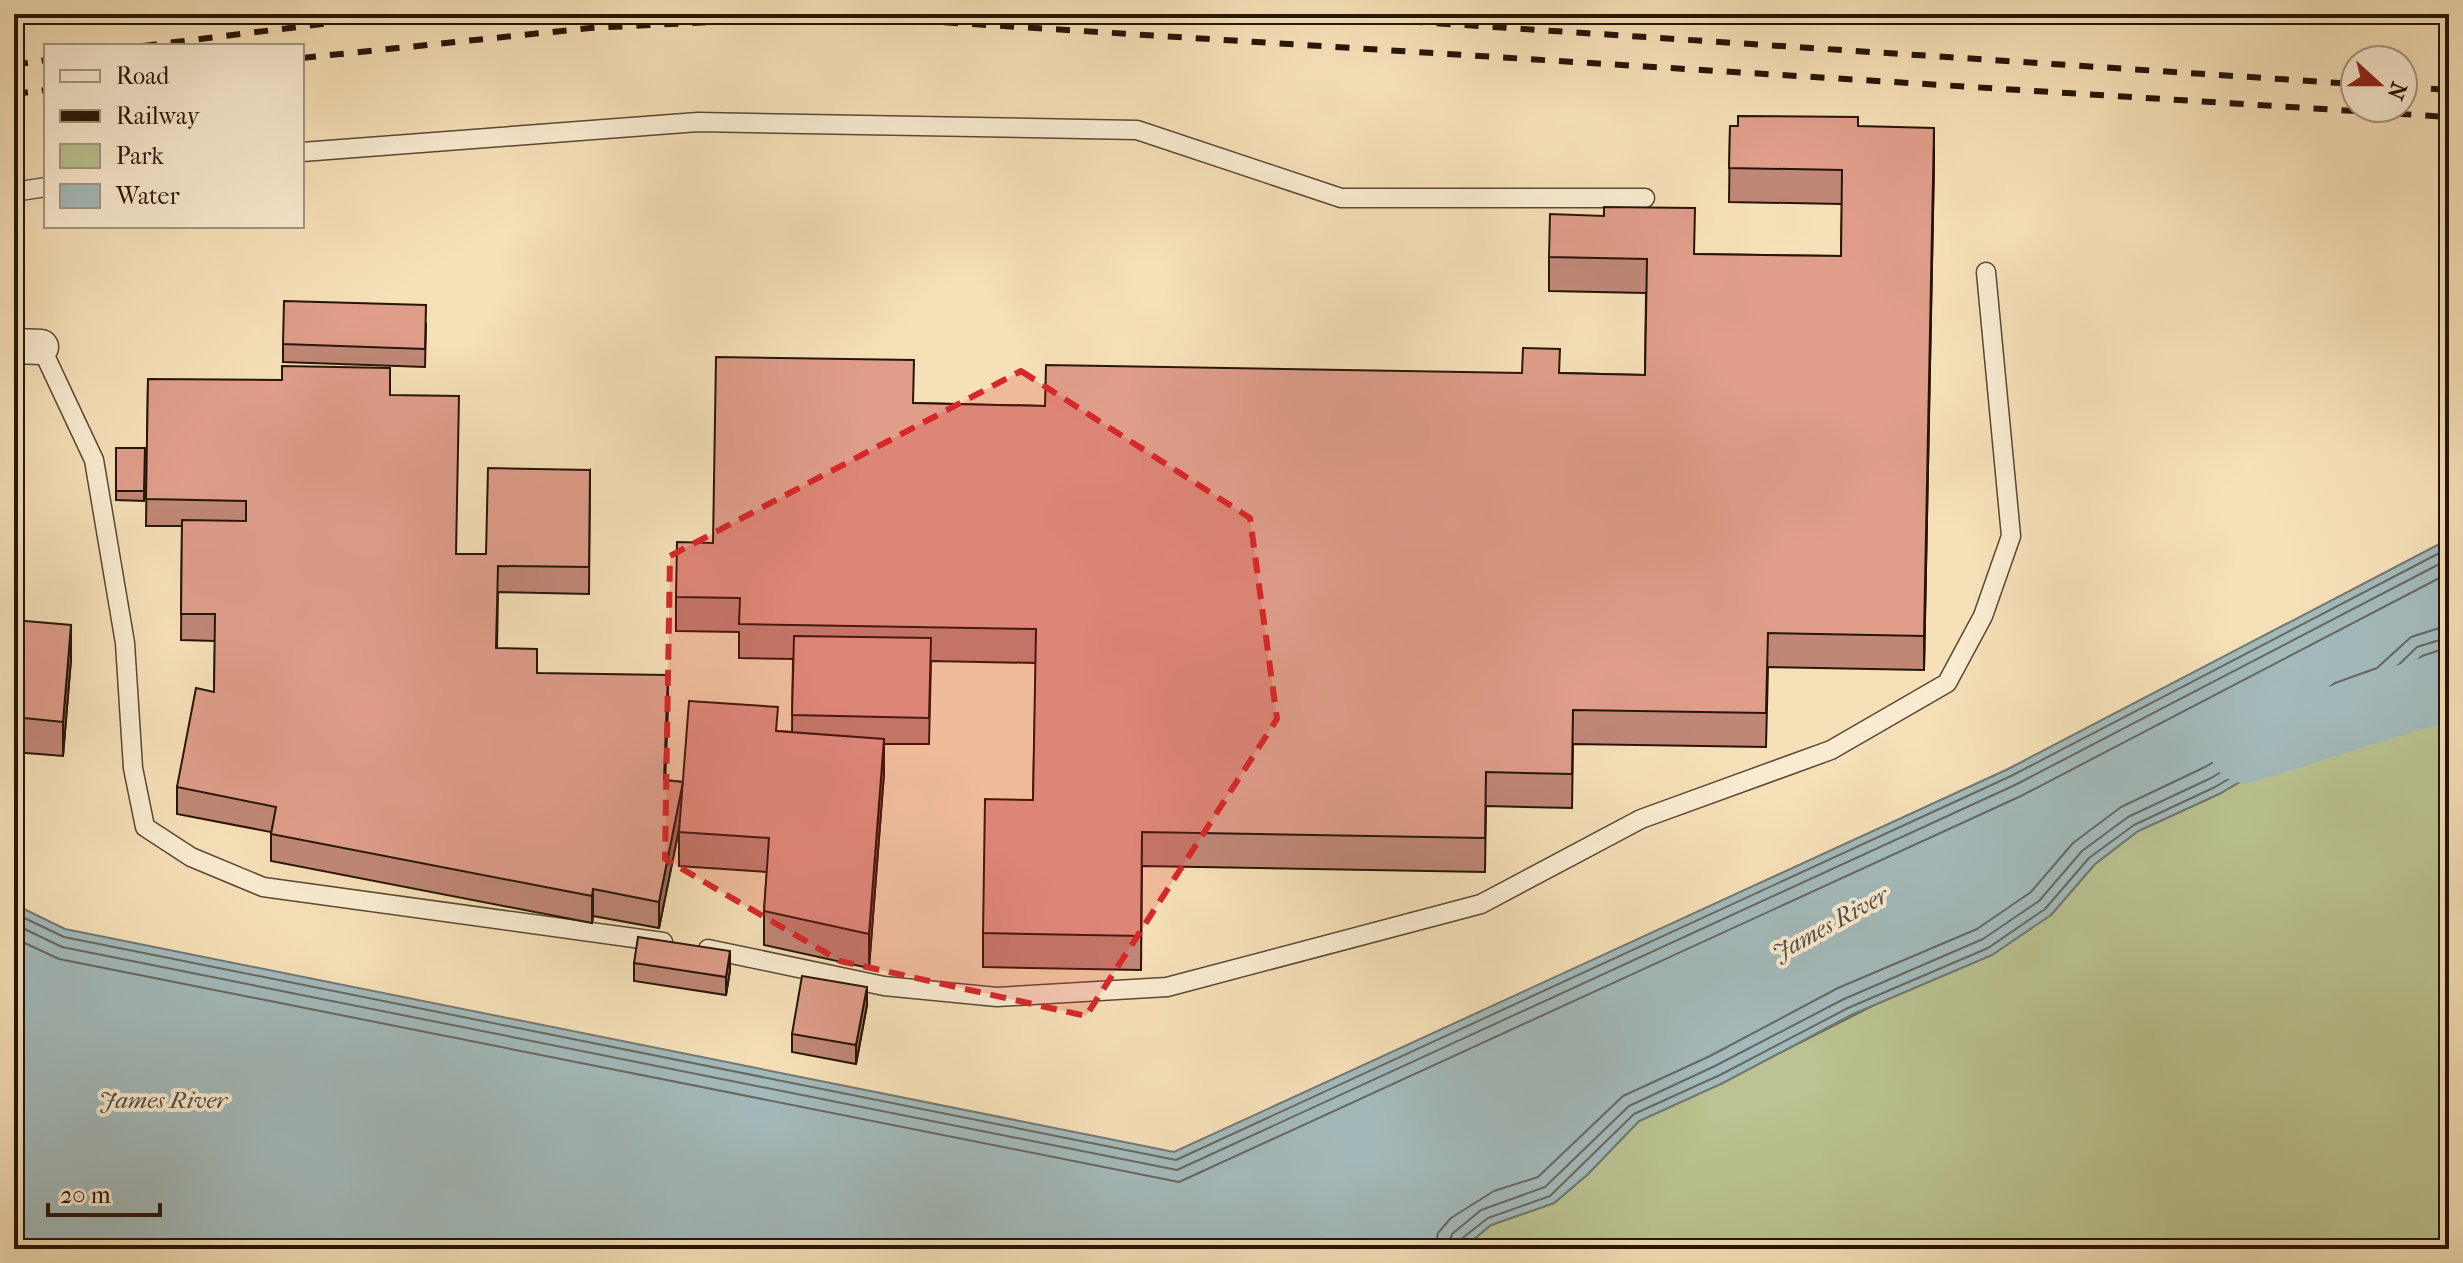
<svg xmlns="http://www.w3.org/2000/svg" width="2463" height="1263" font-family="'IM FELL French Canon',serif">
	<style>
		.green { fill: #bac391; stroke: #706c4c; stroke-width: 2 }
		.water { fill: #a3babb; stroke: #717873; stroke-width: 2 }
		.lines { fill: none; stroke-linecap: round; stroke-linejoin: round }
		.shore { stroke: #656862; stroke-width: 2 }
		.river { stroke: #a3babb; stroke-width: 68 }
		.lane-casing { stroke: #5b4834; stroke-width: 21 }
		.street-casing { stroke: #5b4834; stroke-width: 37 }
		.lane { stroke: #f9ebd1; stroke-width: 18 }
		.street { stroke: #f9ebd1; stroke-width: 34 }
		.rail { stroke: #271508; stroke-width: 6; stroke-dasharray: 14 14; stroke-linecap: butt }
		.wall { fill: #c08777; stroke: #271508; stroke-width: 2 }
		.shaded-wall { fill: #9c6e61; stroke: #271508; stroke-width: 2 }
		.building { fill: #df9d8a; stroke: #271508; stroke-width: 2 }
		.marked { fill: #d62828; fill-opacity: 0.2; stroke: #d62828; stroke-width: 6; stroke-dasharray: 16 10; stroke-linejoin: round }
		.labels { text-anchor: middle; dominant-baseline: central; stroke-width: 8; stroke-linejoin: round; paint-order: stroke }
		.water-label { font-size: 24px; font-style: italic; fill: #524f47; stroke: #f9ebd1 }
	</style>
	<rect width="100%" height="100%" fill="#f6e0b8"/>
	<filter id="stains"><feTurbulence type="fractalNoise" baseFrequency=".0025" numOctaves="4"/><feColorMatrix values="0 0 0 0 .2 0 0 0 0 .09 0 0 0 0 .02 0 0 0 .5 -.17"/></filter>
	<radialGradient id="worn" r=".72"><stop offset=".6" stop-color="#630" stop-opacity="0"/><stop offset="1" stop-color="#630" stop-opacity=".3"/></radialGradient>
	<path class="green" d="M 2449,654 L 2449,1249 L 1462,1249 L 1491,1225 L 1554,1203 L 1588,1174 L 1639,1121 L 1723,1082 L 2051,915 L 2095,864 L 2138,831 L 2219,794 L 2301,746 L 2349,709 L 2393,695 L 2426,663 Z"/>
	<path class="water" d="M 2449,539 L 2449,654 L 2426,663 L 2393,695 L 2349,709 L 2301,746 L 2219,794 L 2138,831 L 2095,864 L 2051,915 L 1992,955 L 1851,1015 L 1723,1083 L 1639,1121 L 1588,1174 L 1554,1203 L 1491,1225 L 1462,1249 L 14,1249 L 14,904 L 65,929 L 1174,1152 L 2008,769 Z"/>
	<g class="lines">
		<g class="shore">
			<path d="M 14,913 L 64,937 L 1176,1160 L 2011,776 L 2449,548"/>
			<path d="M 14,924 L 62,947 L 1177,1170 L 2015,785 L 2449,559"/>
			<path d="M 14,938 L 59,959 L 1179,1182 L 2021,796 L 2449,573"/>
			<path d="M 1435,1249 L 1438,1233 L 1451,1218 L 1494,1191 L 1538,1177 L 1623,1096 L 1710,1056 L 1838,988 L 1977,929 L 2031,892 L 2073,843 L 2121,807 L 2205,767 L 2284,721 L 2335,683 L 2377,668 L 2411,637 L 2449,625"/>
			<path d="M 1447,1249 L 1452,1234 L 1481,1210 L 1545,1187 L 1629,1106 L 1715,1066 L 1844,999 L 1983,939 L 2039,901 L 2082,851 L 2128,817 L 2211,778 L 2291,731 L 2340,693 L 2384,679 L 2417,647 L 2449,637"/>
			<path d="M 1457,1249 L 1460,1240 L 1488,1218 L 1550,1196 L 1634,1114 L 1720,1075 L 1848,1008 L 1988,948 L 2045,909 L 2089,858 L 2134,825 L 2215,787 L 2296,740 L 2345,702 L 2389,688 L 2422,656 L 2449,647"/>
		</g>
		<path class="river" d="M 2244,749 L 2449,685"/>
		<defs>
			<g id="lane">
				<path d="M 302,152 L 698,122 L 1137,130 L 1341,198 L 1645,198"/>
				<path d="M 14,192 L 46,187"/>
				<path d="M 41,347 L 94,460 L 125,643 L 133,768 L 145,827 L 191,857 L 263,887 L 663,942"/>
				<path d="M 708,949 L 884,986 L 997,997 L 1167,987 L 1481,904 L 1641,819 L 1831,750 L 1947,683 L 1983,616 L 2011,536 L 1986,272"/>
			</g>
			<path id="street" d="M 14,346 L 41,347"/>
		</defs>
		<use href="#lane" class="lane-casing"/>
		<use href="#street" class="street-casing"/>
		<use href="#lane" class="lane"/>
		<use href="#street" class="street"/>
		<g class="rail">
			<path d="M 1297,14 L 2355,84"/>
			<path d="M 143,46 L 403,14"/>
			<path d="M 302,58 L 590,28 L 752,20 L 939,22 L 2449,117"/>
			<path d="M 14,65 L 46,60"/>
			<path d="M 2403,87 L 2449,90"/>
			<path d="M 14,94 L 46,90"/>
		</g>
	</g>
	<g class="wall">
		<path d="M 1730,126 L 1858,126 L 1934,162 L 1924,670 L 1768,667 L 1766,747 L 1573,744 L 1572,808 L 1486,806 L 1485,872 L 1142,866 L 1141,970 L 983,967 L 983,933 L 1033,800 L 1036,663 L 931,661 L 929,744 L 884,744 L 884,773 L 869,968 L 764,945 L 764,911 L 767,872 L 679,866 L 679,829 L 659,928 L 593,916 L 592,923 L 271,861 L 271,832 L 177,814 L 177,787 L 214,692 L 215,641 L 181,640 L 182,526 L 146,526 L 148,379 L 390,395 L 456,554 L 486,554 L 590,470 L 589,594 L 498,592 L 497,648 L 537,673 L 668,702 L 665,780 L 683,782 L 778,731 L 792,732 L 793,659 L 739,658 L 739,632 L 676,631 L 676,597 L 713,543 L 913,403 L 1045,406 L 1560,373 L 1645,375 L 1646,293 L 1549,291 L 1549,257 L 1694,254 L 1841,256 L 1842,204 L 1729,202 Z"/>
		<path d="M 426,324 L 425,367 L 283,362 L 283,344 Z"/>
		<path d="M 116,448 L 145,448 L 144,501 L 116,500 Z"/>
		<path d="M 14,620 L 71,659 L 63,756 L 14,752 Z"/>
		<path d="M 634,963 L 730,970 L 726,995 L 634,981 Z"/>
		<path d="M 867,1005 L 856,1064 L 792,1052 L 792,1034 Z"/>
	</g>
	<g class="shaded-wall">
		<path d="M 1934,128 L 1934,162 L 1924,670 L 1924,636 Z"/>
		<path d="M 71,625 L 71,659 L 63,756 L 63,722 Z"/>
		<path d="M 668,675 L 668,702 L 664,807 L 664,780 Z"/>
		<path d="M 884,739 L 884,773 L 869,968 L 869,934 Z"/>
		<path d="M 683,782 L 683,809 L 659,928 L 659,902 Z"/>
		<path d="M 593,889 L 593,916 L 592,923 L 592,896 Z"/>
		<path d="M 730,951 L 730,970 L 726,995 L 726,977 Z"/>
		<path d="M 867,987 L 867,1005 L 856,1064 L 856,1045 Z"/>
	</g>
	<g class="building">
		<path d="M 1738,116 L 1858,117 L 1858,126 L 1934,128 L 1924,636 L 1768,633 L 1766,713 L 1573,710 L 1572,774 L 1486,772 L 1485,838 L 1142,832 L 1141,936 L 983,933 L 985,799 L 1033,800 L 1036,629 L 739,624 L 740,598 L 676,597 L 677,542 L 713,543 L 716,357 L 914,360 L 913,403 L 1045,406 L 1046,365 L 1522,373 L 1523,348 L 1560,349 L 1559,373 L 1645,375 L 1647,259 L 1549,257 L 1550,214 L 1604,216 L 1604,207 L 1695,208 L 1694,254 L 1841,256 L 1842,170 L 1729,168 L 1730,126 L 1738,126 Z"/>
		<path d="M 284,301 L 426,305 L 425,349 L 283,344 Z"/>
		<path d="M 282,366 L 390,368 L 390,395 L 459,396 L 456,554 L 486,554 L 488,468 L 590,470 L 589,567 L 498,566 L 496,648 L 537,649 L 537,673 L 668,675 L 664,780 L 683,782 L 659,902 L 593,889 L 592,896 L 271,834 L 276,807 L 177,787 L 196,688 L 214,692 L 215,614 L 181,614 L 182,520 L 246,521 L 246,501 L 146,499 L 148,379 L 282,380 Z"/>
		<path d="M 116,448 L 145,448 L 144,491 L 116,491 Z"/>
		<path d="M 14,620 L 71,625 L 63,722 L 14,717 Z"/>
		<path d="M 794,636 L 931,638 L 929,718 L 792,715 Z"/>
		<path d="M 689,701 L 778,707 L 776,731 L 884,739 L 869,934 L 764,911 L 769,838 L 679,832 Z"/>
		<path d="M 638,937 L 730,951 L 726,977 L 634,963 Z"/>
		<path d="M 802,976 L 867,987 L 856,1045 L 792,1034 Z"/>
	</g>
	<path class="marked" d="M 1021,371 L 1250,518 L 1277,719 L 1086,1016 L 840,961 L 665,859 L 670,556 Z"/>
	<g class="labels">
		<g class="water-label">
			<text transform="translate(1830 924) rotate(-29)">James River</text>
			<text x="163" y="1100">James River</text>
		</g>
	</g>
	<rect width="2463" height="1263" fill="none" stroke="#f6e0b8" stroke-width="48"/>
	<rect x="16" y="16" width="2431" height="1231" fill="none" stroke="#271508" stroke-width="4"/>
	<rect x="24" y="24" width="2415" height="1215" fill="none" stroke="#271508" stroke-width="2"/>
	<rect x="44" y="44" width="260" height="184" fill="#f9ebd1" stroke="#a59581" stroke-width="2"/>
	<rect x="60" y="70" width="40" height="12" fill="#f9ebd1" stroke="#a59581" stroke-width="2"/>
	<text x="116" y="84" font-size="24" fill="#271508">Road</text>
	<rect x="60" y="110" width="40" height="12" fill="#271508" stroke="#a59581" stroke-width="2"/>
	<text x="116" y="124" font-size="24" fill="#271508">Railway</text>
	<rect x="60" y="144" width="40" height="24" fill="#bac391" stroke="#a59581" stroke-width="2"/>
	<text x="116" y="164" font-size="24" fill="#271508">Park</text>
	<rect x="60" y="184" width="40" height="24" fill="#a3babb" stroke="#a59581" stroke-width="2"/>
	<text x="116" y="204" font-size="24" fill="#271508">Water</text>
	<g transform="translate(2379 84) rotate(111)"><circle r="38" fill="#f9ebd1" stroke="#a59581" stroke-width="2"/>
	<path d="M0-6L14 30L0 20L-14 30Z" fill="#8f2418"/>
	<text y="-12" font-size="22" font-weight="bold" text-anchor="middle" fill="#271508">N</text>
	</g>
	<path d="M48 1203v12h112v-12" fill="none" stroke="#271508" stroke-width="4"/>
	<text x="60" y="1203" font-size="24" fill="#271508" stroke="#f9ebd1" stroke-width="6" paint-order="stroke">20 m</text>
	<rect width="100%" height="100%" filter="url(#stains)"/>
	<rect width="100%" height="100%" fill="url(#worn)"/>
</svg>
